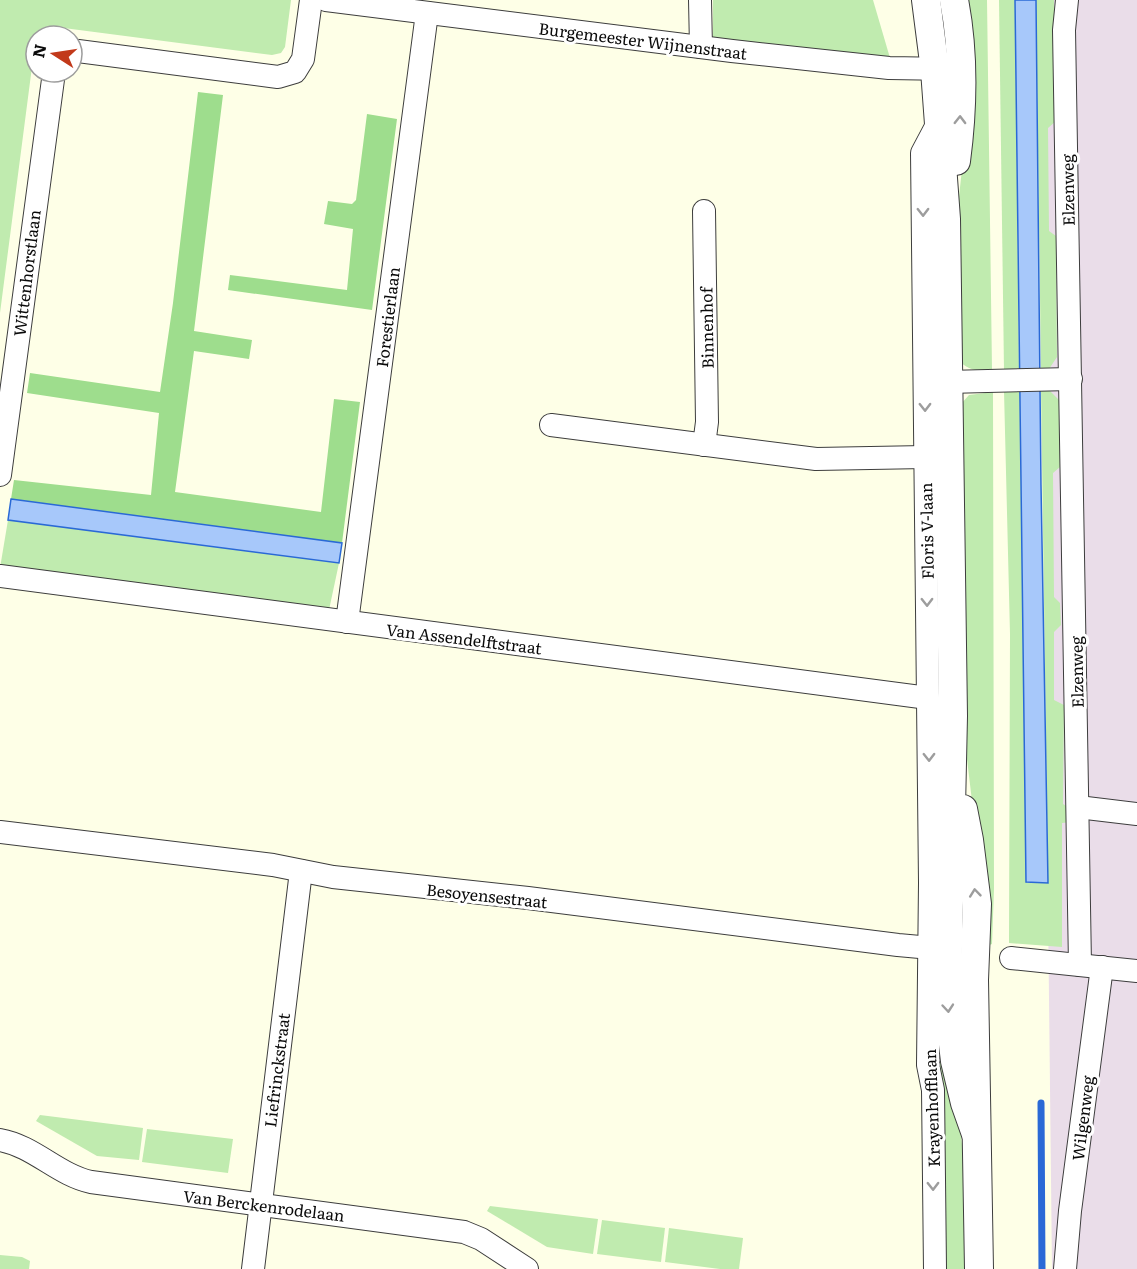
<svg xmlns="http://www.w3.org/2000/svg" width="1137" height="1269" font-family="Literata,serif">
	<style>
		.industrial { fill: #eadde9 }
		.green { fill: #c0ebaf }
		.forest { fill: #9edd8d }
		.water { fill: #a7c8fa; stroke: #2a69d6; stroke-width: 1.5 }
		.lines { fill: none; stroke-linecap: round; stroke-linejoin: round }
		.stream { stroke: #2a69d6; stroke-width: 7 }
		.minor-casing { stroke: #3d3d3d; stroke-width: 24 }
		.tertiary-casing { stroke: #3d3d3d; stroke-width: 30 }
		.minor { stroke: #fff; stroke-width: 22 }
		.tertiary { stroke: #fff; stroke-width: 28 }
		.oneway { stroke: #9d9d9d }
		.labels { text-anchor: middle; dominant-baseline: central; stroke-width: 6; stroke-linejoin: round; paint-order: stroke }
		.street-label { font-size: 16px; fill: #0a0a0a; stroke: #fff }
	</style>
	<rect width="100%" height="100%" fill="#feffe7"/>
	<path class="industrial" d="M 1038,0 L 1137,0 L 1137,1269 L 1052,1269 Z"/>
	<g class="green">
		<path d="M 0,0 L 291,0 L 285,47 L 281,53 L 272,55 L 56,27 L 42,36 L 36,36 L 0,313 Z"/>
		<path d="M 713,0 L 873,0 L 890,58 L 713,44 Z"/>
		<path d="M 964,0 L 987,0 L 992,369 C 979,372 972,371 961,363 L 957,215 L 967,123 Z"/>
		<path d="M 999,0 L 1015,0 L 1019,368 L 1004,370 Z"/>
		<path d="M 1036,0 L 1054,0 L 1056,121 L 1048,128 L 1049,231 L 1056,236 L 1057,357 L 1049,369 L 1041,370 Z"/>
		<path d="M 1041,390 L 1049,390 L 1059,400 L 1060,467 L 1053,473 L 1054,597 L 1060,603 L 1061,625 L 1054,632 L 1054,700 L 1064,705 L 1063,804 L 1073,810 L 1072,822 L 1062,823 L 1062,947 L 1009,943 L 1010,634 L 1004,391 L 1020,392 L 1027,883 L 1048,883 Z"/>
		<path d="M 993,392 L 994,889 L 992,944 L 982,948 L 985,910 L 964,734 L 961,404 L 969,395 Z"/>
		<path d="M 8,520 L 339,563 L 329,610 L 0,568 Z"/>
		<path d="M 938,1018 L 955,1084 L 964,1162 L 965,1269 L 944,1269 Z"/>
		<path d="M 40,1115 L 143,1128 L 139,1160 L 97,1156 L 36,1121 Z"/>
		<path d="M 147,1129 L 233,1139 L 228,1173 L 142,1162 Z"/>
		<path d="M 490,1206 L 598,1219 L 593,1254 L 547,1247 L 487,1211 Z"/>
		<path d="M 602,1220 L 665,1228 L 661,1262 L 597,1254 Z"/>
		<path d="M 669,1228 L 743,1238 L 739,1269 L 720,1269 L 665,1262 Z"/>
		<path d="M 0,1255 L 22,1257 L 30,1261 L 29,1269 L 0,1269 Z"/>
	</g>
	<g class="forest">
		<path d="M 198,92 L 223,95 L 194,331 L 252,340 L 249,359 L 194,351 L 175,492 L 321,512 L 334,399 L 360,402 L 342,543 L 11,499 L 14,480 L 151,495 L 159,413 L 27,393 L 30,373 L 160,392 L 173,303 Z"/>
		<path d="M 367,114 L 397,119 L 372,310 L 228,290 L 230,275 L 347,290 L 353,229 L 324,224 L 328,201 L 352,204 L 356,200 Z"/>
	</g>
	<g class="water">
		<path d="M 1015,0 L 1036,0 L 1041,485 L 1048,883 L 1026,882 Z"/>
		<path d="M 11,499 L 342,543 L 339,563 L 8,520 Z"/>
	</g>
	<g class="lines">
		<path class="stream" d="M 1041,1103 L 1042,1269"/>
		<defs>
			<g id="minor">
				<path d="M 326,0 L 732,51 L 889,68 L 950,69"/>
				<path d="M 700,0 L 701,47"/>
				<path d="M 1067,0 L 1064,30 L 1080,965"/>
				<path d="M 72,53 L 78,51 L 278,77 L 295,72 L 303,59 L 311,0"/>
				<path d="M 704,211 L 707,422 L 704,445"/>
				<path d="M 947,382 L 1071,379"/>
				<path d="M 551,425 L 816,459 L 925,457"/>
				<path d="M 0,475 L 54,72"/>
				<path d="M 0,576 L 928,698"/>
				<path d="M 347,622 L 427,13"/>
				<path d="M 1078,807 L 1137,814"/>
				<path d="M 0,832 L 273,865 L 333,877 L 528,898 L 898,945 L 942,949"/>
				<path d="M 1011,958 L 1137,971"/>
				<path d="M 0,1140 C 34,1146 58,1175 91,1182 L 464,1232 L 481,1239 L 527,1269"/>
				<path d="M 253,1269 L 301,871"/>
				<path d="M 935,1269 L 933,1090 L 928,1065 L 930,883 L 922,153 L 940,119"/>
				<path d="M 1065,1269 L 1070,1211 L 1102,967"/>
			</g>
			<g id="tertiary">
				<path d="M 926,0 L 935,70 L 946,219 L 953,716 L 947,993 L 955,1061 L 965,1103 L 976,1134"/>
				<path d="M 954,0 C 964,52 963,108 956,161"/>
				<path d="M 963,809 L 969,840 L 977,904 L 974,980 L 979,1269"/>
			</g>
		</defs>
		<use href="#minor" class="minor-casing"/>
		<use href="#tertiary" class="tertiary-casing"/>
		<use href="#minor" class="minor"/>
		<use href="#tertiary" class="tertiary"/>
	</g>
	<defs><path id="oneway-chevron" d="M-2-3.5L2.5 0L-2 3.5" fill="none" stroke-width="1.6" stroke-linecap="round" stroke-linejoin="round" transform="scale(1.5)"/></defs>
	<g class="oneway">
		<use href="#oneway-chevron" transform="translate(960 120) rotate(-89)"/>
		<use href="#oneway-chevron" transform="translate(923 212) rotate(89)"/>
		<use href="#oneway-chevron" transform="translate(925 407) rotate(89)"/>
		<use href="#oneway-chevron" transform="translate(927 602) rotate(89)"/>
		<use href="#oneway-chevron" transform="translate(929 757) rotate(89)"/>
		<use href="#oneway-chevron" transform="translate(975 893) rotate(-96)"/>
		<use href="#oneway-chevron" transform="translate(948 1008) rotate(85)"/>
		<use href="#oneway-chevron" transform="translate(933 1186) rotate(89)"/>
	</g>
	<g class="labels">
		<g class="street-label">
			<text transform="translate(643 40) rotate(7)">Burgemeester Wijnenstraat</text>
			<text transform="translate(1067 190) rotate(-91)">Elzenweg</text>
			<text transform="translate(26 273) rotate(-83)">Wittenhorstlaan</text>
			<text transform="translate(387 317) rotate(-83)">Forestierlaan</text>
			<text transform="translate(706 328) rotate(-91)">Binnenhof</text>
			<text transform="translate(926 531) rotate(-91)">Floris V-laan</text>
			<text transform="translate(464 638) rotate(7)">Van Assendelftstraat</text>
			<text transform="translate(1076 672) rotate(-91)">Elzenweg</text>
			<text transform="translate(487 895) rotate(6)">Besoyensestraat</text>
			<text transform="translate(276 1070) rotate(-83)">Liefrinckstraat</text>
			<text transform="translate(931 1108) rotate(-92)">Krayenhofflaan</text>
			<text transform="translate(1082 1118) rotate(-83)">Wilgenweg</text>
			<text transform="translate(264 1205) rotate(7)">Van Berckenrodelaan</text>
		</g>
	</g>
	<g transform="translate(54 54) rotate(282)"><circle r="28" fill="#ffffff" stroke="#9d9d9d" stroke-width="1.5"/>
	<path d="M0-4.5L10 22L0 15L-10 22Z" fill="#c2391a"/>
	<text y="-9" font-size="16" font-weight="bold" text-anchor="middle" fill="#0a0a0a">N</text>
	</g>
</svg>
